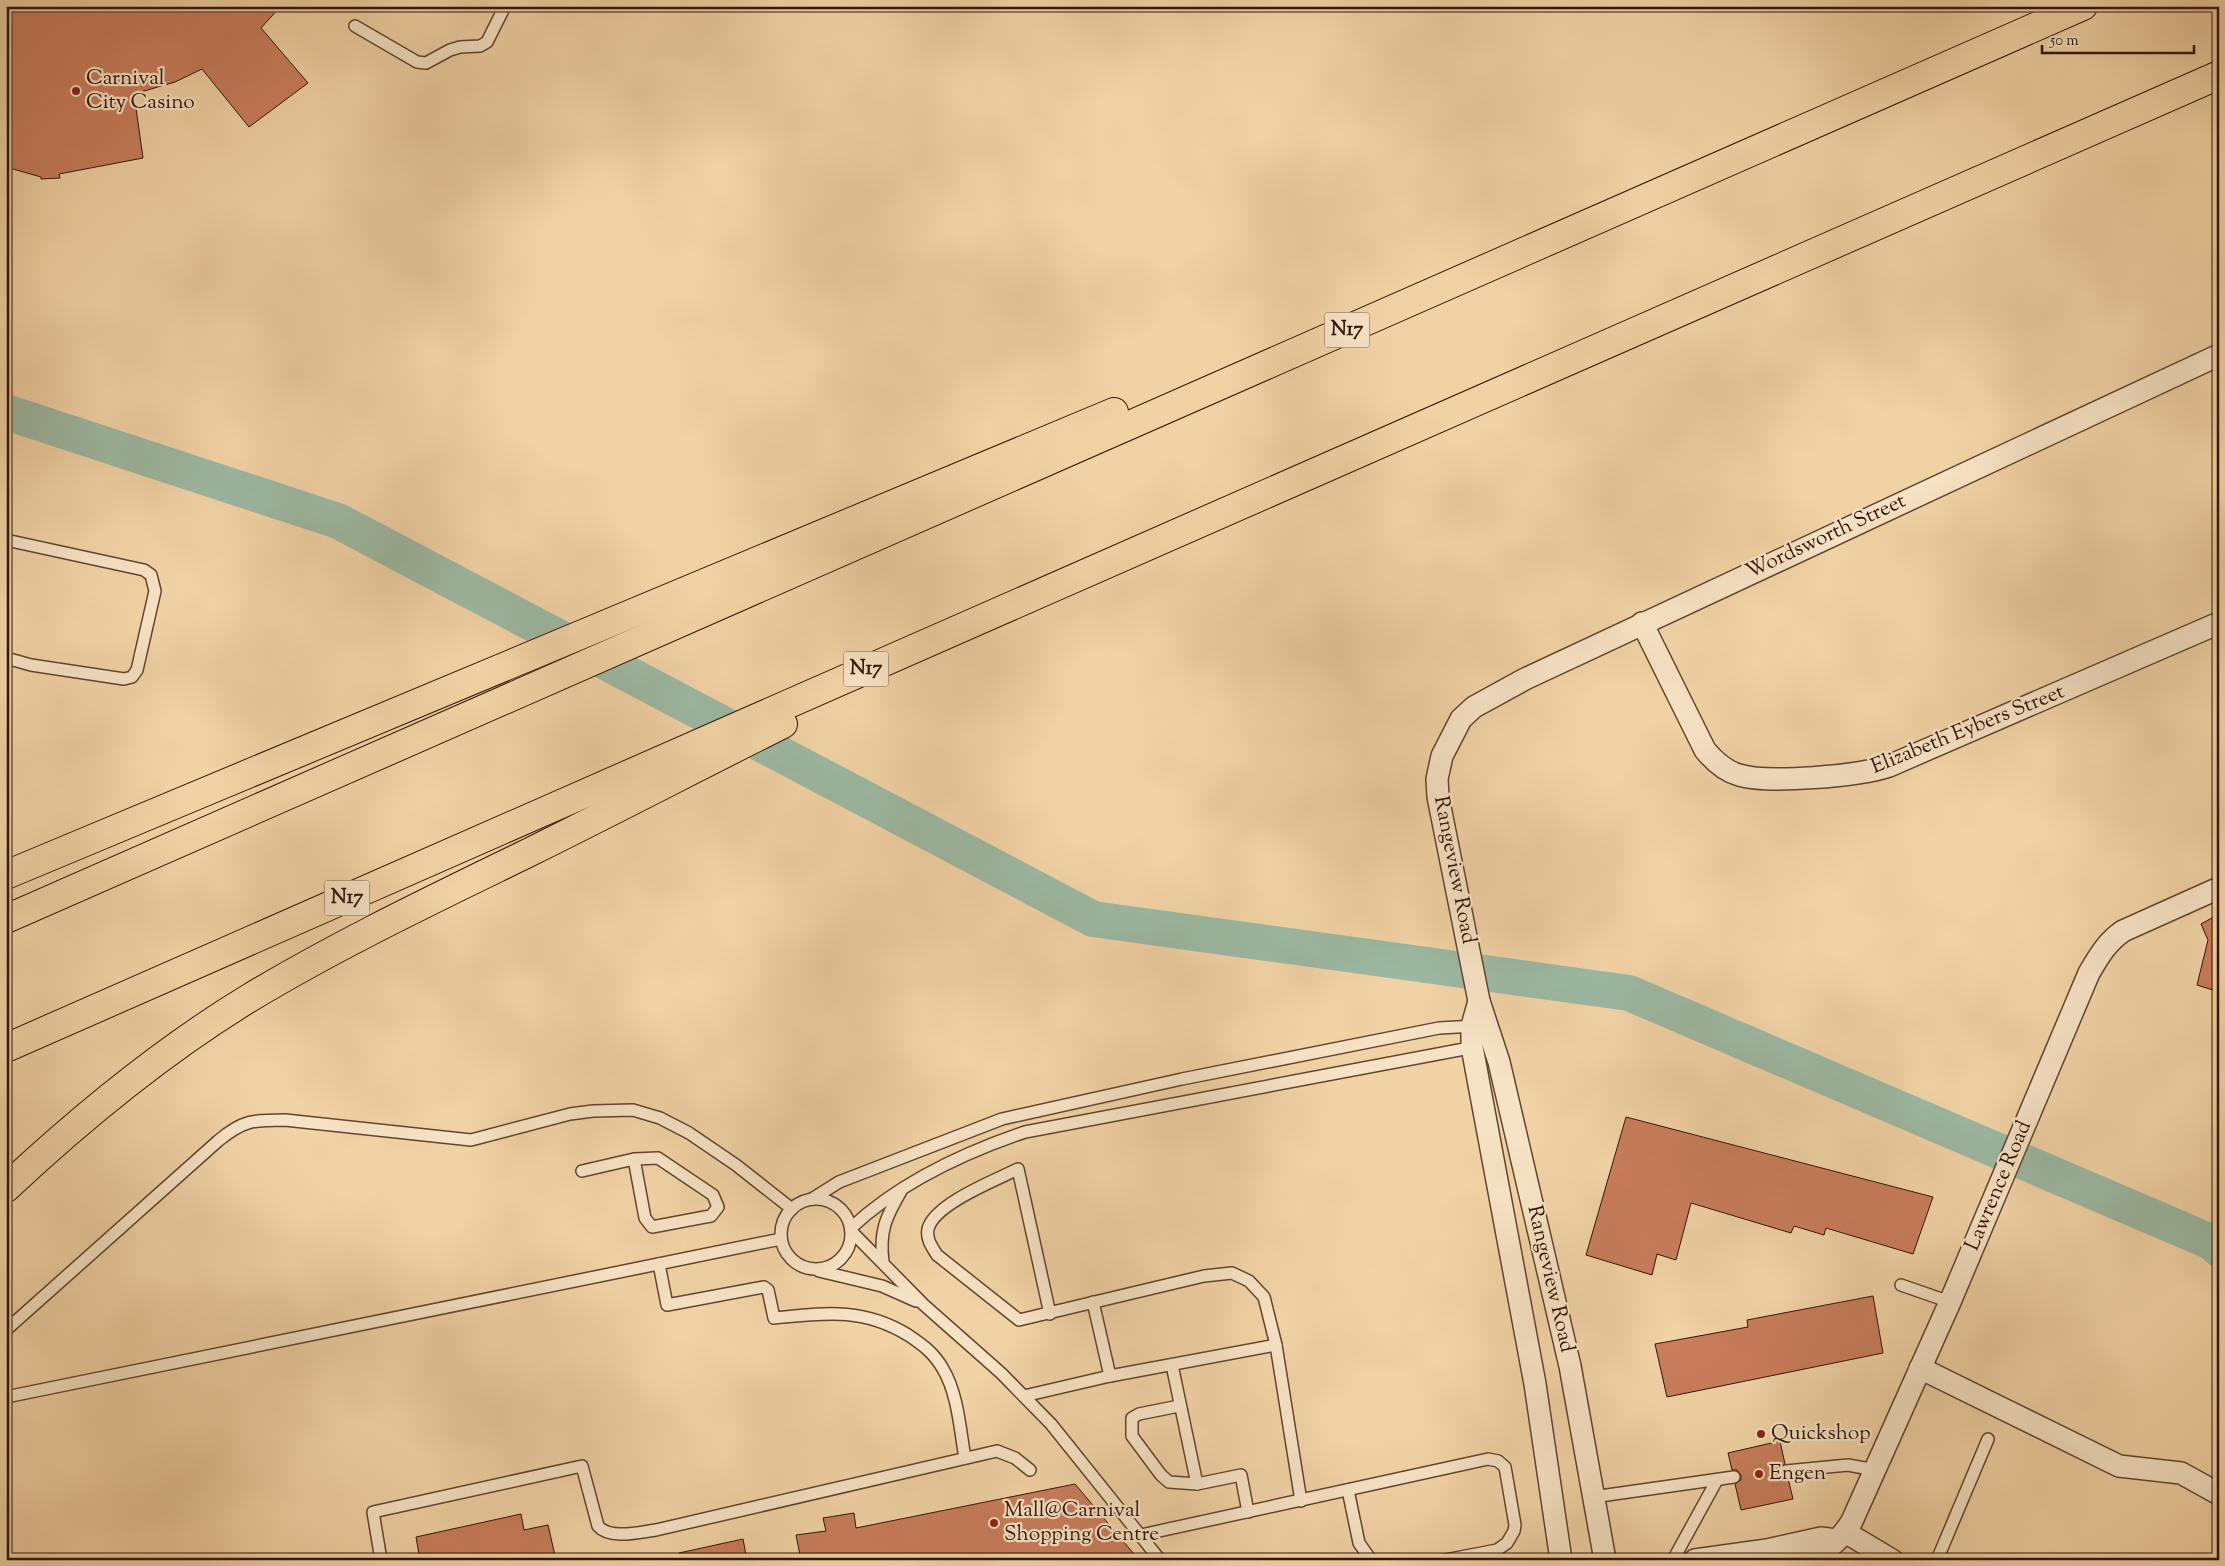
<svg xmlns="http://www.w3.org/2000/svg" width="2225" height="1566" font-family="'Sorts Mill Goudy',serif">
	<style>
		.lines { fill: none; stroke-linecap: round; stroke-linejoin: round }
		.river { stroke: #9cb8a2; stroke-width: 36 }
		.building { fill: #c97d5c; stroke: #321409 }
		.service-casing { stroke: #624430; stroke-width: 14 }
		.minor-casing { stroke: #624430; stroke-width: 24 }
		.motorway-casing { stroke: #321409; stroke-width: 30 }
		.service { stroke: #f6e2c4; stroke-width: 11 }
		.minor { stroke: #f6e2c4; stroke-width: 21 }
		.motorway { stroke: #f1d2a5; stroke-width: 28 }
		.poi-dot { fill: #8f2418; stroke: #f6e2c4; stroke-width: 2 }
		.labels { text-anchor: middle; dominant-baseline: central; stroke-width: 4.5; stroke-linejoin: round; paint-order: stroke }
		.shield { fill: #f6e2c4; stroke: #6d5241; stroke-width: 1 }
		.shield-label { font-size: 20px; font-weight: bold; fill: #321409 }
		.poi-label { font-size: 21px; fill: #321409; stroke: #f6e2c4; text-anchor: start }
		.street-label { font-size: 21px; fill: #321409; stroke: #f6e2c4 }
	</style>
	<rect width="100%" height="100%" fill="#f1d2a5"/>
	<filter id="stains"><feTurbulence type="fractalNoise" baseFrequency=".004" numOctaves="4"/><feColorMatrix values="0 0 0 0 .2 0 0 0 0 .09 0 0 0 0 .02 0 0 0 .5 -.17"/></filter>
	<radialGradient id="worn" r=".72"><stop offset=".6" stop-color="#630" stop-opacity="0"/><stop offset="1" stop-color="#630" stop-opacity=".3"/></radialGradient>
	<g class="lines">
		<path class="river" d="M 6,412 L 338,521 L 1093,919 L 1629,993 L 2211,1242 L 2219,1249"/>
	</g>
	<g class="building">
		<path d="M 6,6 L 281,6 L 261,28 L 308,83 L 249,127 L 202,69 L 175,82 L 134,94 L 143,158 L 59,174 L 60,178 L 41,179 L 41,177 L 6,167 Z"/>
		<path d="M 2219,914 L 2219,992 L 2197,985 L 2208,940 L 2201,924 Z"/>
		<path d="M 1626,1117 L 1933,1197 L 1913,1254 L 1826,1228 L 1824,1235 L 1794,1226 L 1791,1233 L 1691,1203 L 1676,1260 L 1657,1254 L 1652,1275 L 1586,1255 Z"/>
		<path d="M 1873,1296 L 1883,1353 L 1667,1397 L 1655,1344 L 1748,1327 L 1747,1320 Z"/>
		<path d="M 1780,1441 L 1785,1464 L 1779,1467 L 1779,1472 L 1782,1478 L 1788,1478 L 1793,1499 L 1741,1510 L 1735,1484 L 1741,1480 L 1741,1475 L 1737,1470 L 1732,1470 L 1728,1453 Z"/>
		<path d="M 1075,1484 L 1139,1560 L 801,1560 L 796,1535 L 826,1531 L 823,1518 L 854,1513 L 856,1528 Z"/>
		<path d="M 521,1514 L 524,1530 L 548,1525 L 556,1560 L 420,1560 L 416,1537 Z"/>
		<path d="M 743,1539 L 747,1560 L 680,1560 L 679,1553 Z"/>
	</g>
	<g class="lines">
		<defs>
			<g id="service">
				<path d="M 355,26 L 417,62 L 426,63 L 450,50 L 460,47 L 480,46 L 487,42 L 505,6"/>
				<path d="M 6,540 L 144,570 L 151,575 L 155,591 L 137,670 L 132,677 L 124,679 L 31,665 L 6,658"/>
				<path d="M 582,1171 L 634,1159 L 658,1158 L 713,1195 L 718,1207 L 711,1216 L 705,1217 L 652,1227 L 645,1218 L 634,1159"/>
				<circle cx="816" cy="1234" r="35"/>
				<path d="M 812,1199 L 839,1182 L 1002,1119 L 1182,1079 L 1439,1028 L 1476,1026"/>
				<path d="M 851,1228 C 899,1183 963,1153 1025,1132 L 1475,1047"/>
				<path d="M 852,1232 L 924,1305 L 1001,1373 L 1051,1424 L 1160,1560"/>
				<path d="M 883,1262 C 879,1231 886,1217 901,1191"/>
				<path d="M 659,1264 L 667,1305 L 764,1287 L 768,1290 L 774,1318 C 824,1313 863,1307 908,1335 C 923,1345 934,1353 943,1369 C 958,1394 960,1430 965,1458"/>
				<path d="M 819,1271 L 882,1286 L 916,1301"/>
				<path d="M 1901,1285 L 1950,1302"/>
				<path d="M 1093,1302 L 1110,1376"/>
				<path d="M 1050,1314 L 1018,1169 C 996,1180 934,1204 928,1229 C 926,1239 932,1247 937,1255 L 1019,1320 L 1204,1276 L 1232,1273 L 1249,1281 L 1264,1297 L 1276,1345 L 1301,1501"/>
				<path d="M 6,1330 L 218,1141 C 243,1120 253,1120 285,1120 L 471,1140 L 570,1114 L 593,1111 L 633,1110 L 660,1118 L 689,1133 L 736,1165 L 792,1209"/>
				<path d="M 1172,1365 L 1197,1484"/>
				<path d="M 1024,1396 L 1110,1376 L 1276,1345"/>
				<path d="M 6,1397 L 781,1239"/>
				<path d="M 1179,1406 L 1139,1414 L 1132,1418 L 1132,1436 L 1161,1475 L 1169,1482 L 1197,1484 L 1241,1475 L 1248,1512"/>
				<path d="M 1786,1471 L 1848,1465 L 1875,1470"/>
				<path d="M 1348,1490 L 1359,1543 L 1371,1560"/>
				<path d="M 1593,1497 L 1734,1477"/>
				<path d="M 1141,1535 L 1488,1459 L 1498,1461 L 1505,1467 L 1515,1525 L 1514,1531 L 1507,1543 L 1497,1550 L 1445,1560"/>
				<path d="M 381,1560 L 373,1512 L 582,1466 L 598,1526 C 610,1540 640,1532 656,1530 L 997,1451 L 1015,1458 L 1030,1470"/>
				<path d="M 1673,1560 L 1717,1480"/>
				<path d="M 1937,1560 L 1988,1439"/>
			</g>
			<g id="minor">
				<path d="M 1642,623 L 1705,750 C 1714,761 1725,771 1739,775 C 1768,784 1859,776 1889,766 L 2219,623"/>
				<path d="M 1479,1001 L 1472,1026 L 1472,1047 L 1535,1384 L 1561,1560"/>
				<path d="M 1920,1368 L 2119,1466 L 2181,1473 L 2219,1494"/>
				<path d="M 1845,1532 L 1892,1560"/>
				<path d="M 1605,1560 L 1570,1366 L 1499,1062 L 1479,1001 L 1438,797 L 1437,779 L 1442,756 L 1461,719 L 1474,707 L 1525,679 L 2219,355"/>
				<path d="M 1695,1560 L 1767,1550 L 1821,1538 L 1836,1540"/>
				<path d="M 1801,1560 C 1824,1555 1840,1541 1852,1521 L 1950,1302 L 2089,973 C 2099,956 2107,942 2123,931 L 2219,888"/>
			</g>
			<g id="motorway">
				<path d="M 6,875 L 1114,412"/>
				<path d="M 6,919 L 2083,6"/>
				<path d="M 6,1048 L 2219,75"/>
				<path d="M 6,1188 C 82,1117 162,1051 251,997 C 341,943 436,898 530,852 C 615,810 699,766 783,724"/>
			</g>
		</defs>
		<use href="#service" class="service-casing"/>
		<use href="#minor" class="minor-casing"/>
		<use href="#motorway" class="motorway-casing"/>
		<use href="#service" class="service"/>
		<use href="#minor" class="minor"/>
		<use href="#motorway" class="motorway"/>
	</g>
	<g class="poi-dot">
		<circle cx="76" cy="91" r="5"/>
		<circle cx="1761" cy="1434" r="5"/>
		<circle cx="1759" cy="1474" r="5"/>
		<circle cx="994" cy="1523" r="5"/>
	</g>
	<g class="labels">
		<g class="shield">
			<rect x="1324.5" y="312.5" width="45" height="35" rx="4"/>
			<rect x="843.5" y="651.5" width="45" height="35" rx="4"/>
			<rect x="324.5" y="880.5" width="45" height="35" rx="4"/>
		</g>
		<g class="shield-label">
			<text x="1347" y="330">N17</text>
			<text x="866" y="669">N17</text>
			<text x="347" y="898">N17</text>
		</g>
		<g class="poi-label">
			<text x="86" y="79">Carnival<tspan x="86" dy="24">City Casino</tspan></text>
			<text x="1771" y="1434">Quickshop</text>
			<text x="1769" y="1474">Engen</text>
			<text x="1004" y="1511">Mall@Carnival<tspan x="1004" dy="24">Shopping Centre</tspan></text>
		</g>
		<g class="street-label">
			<text transform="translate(1826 537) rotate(-25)">Wordsworth Street</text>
			<text transform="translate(1968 730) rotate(-22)">Elizabeth Eybers Street</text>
			<text transform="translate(1454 870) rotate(79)">Rangeview Road</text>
			<text transform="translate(1999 1186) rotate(-67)">Lawrence Road</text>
			<text transform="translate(1550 1279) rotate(77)">Rangeview Road</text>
		</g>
	</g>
	<rect width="2225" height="1566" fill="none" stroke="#f1d2a5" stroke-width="25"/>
	<rect x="8" y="8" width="2210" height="1551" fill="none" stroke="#321409" stroke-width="2.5"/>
	<rect x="12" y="12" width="2200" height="1541" fill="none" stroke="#321409"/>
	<path d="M2042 45v8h152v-8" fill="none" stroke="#321409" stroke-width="2.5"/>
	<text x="2050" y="45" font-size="15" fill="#321409" stroke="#f6e2c4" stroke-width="4" paint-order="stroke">50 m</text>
	<rect width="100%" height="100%" filter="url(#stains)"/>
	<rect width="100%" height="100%" fill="url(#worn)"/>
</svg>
